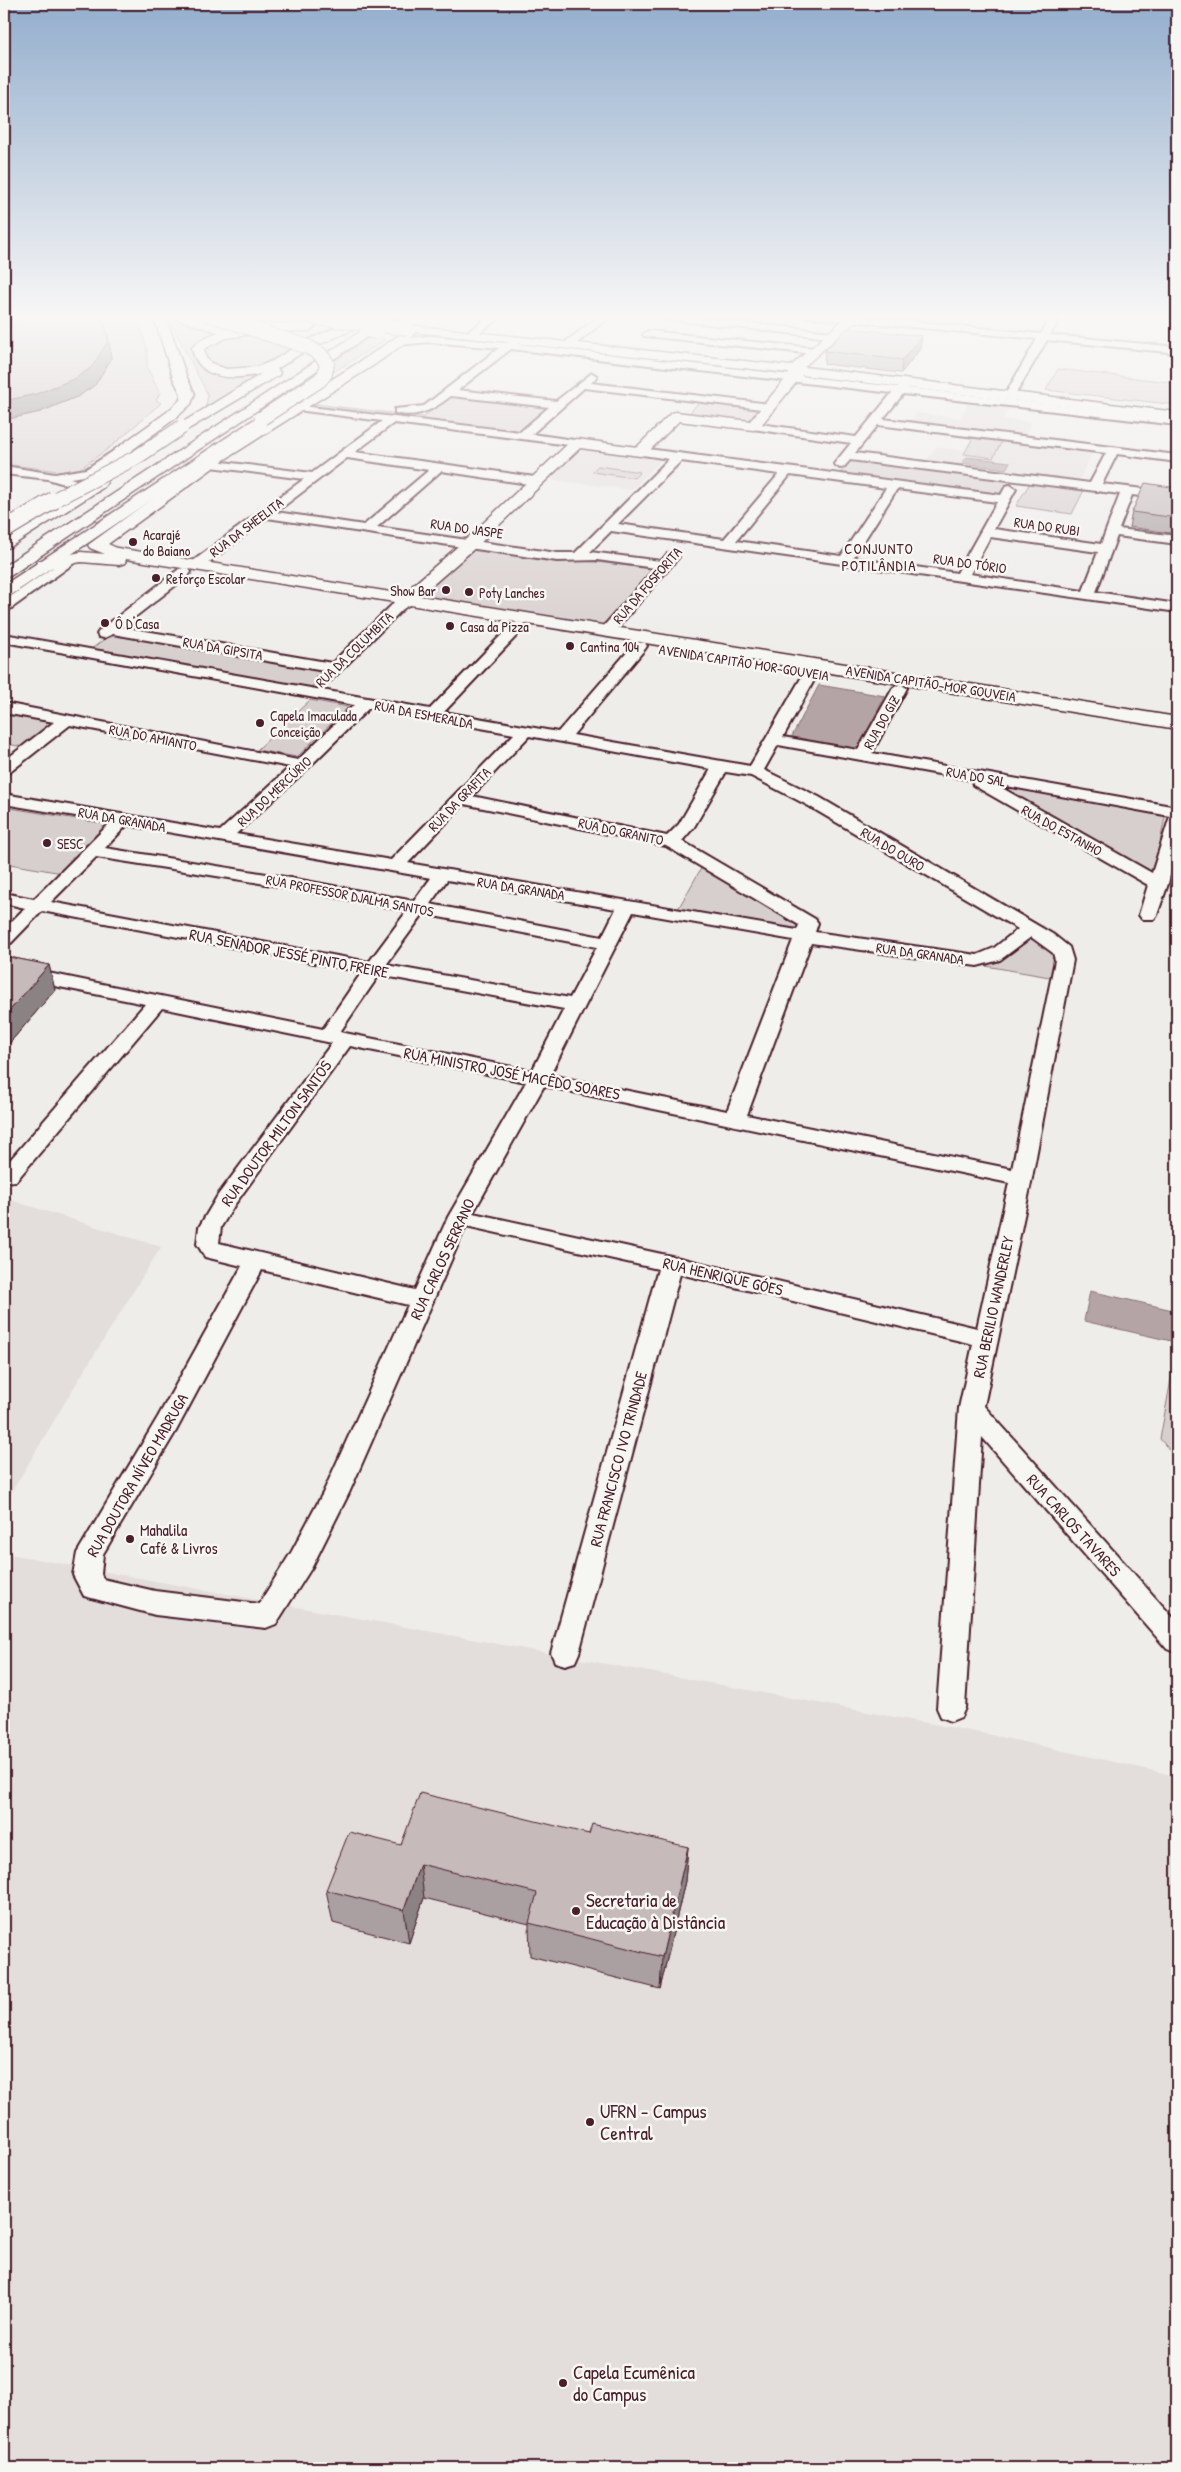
<svg xmlns="http://www.w3.org/2000/svg" width="1181" height="2472" font-family="'Patrick Hand',sans-serif">
	<style>
		.built { fill: #e3dedc }
		.green { fill: #d7cfce; stroke: #90777c }
		.water { fill: #b4a4a5; stroke: #8a6f74 }
		.lines { fill: none; stroke-linecap: round; stroke-linejoin: round }
		.street-casing { stroke: #4a1f2b; stroke-width: 4 }
		.secondary-casing { stroke: #4a1f2b; stroke-width: 3 }
		.primary-casing { stroke: #4a1f2b; stroke-width: 3 }
		.highway-casing { stroke: #4a1f2b; stroke-width: 3 }
		.street { fill: #f6f6f2; fill-rule: evenodd }
		.secondary { fill: #f6f6f2; fill-rule: evenodd }
		.primary { fill: #f6f6f2; fill-rule: evenodd }
		.highway { fill: #f6f6f2; fill-rule: evenodd }
		.primary-bridge-casing { stroke: #4a1f2b; stroke-width: 16; stroke-linecap: butt }
		.highway-bridge-far1-casing { stroke: #4a1f2b; stroke-width: 16; stroke-linecap: butt }
		.highway-bridge-casing { stroke: #4a1f2b; stroke-width: 19; stroke-linecap: butt }
		.primary-bridge { stroke: #f6f6f2; stroke-width: 14 }
		.highway-bridge-far1 { stroke: #f6f6f2; stroke-width: 14 }
		.highway-bridge { stroke: #f6f6f2; stroke-width: 17 }
		.wall { fill: #aaa0a1; stroke: #4a1f2b }
		.shaded-wall { fill: #8b8283; stroke: #4a1f2b }
		.building { fill: #c6babb; stroke: #4a1f2b }
		.poi-dot { fill: #4a1f2b; stroke: #f6f6f2; stroke-width: 2 }
		.labels { text-anchor: middle; dominant-baseline: central; stroke-width: 5; stroke-linejoin: round; paint-order: stroke }
		.far-street-label { font-size: 14px; fill: #4a1f2b; stroke: #f6f6f2 }
		.far-poi-label { font-size: 14px; fill: #4a1f2b; stroke: #f6f6f2; text-anchor: start }
		.far-neighbourhood-label { font-size: 15px; letter-spacing: 1px; fill: #4a1f2b; stroke: #f6f6f2 }
		.street-label { font-size: 16px; fill: #4a1f2b; stroke: #f6f6f2 }
		.poi-label { font-size: 16px; fill: #4a1f2b; stroke: #f6f6f2; text-anchor: start }
		.near-poi-label { font-size: 19px; fill: #4a1f2b; stroke: #f6f6f2; text-anchor: start }
	</style>
	<rect width="100%" height="100%" fill="#efedea"/>
	<filter id="ink" filterUnits="userSpaceOnUse"><feTurbulence type="fractalNoise" baseFrequency=".02" numOctaves="2"/><feDisplacementMap in="SourceGraphic" scale="10" xChannelSelector="R" yChannelSelector="G"/><feConvolveMatrix kernelMatrix="1 2 1 2 8 2 1 2 1" color-interpolation-filters="sRGB"/></filter>
	<g filter="url(#ink)">
		<g class="built">
			<path d="M 969,402 L 1011,406 L 1003,419 L 1031,422 L 1025,435 L 912,422 L 916,413 L 960,418 Z"/>
			<path d="M 973,436 L 1094,450 L 1079,480 L 926,461 L 936,447 L 964,451 Z"/>
			<path d="M 579,449 L 661,460 L 632,490 L 548,479 Z"/>
			<path d="M 4,1198 L 161,1247 L 73,1389 L 4,1505 Z"/>
			<path d="M 4,1553 L 987,1734 L 1177,1776 L 1177,2468 L 4,2468 Z"/>
		</g>
		<g class="green">
			<path d="M 4,314 L 137,314 L 147,349 L 147,368 L 160,393 L 156,400 L 161,403 L 113,445 L 74,473 L 4,464 Z"/>
			<path d="M 219,314 L 265,314 L 283,316 L 288,321 C 272,335 236,319 219,314 Z"/>
			<path d="M 177,318 L 223,331 L 198,341 L 193,346 L 192,354 L 205,372 L 221,375 L 275,368 L 205,409 L 208,395 L 169,319 Z"/>
			<path d="M 248,333 L 297,349 L 267,367 L 227,370 L 205,361 L 203,350 C 211,337 234,336 248,333 Z"/>
			<path d="M 374,335 L 381,336 L 385,340 L 332,373 L 333,362 Z"/>
			<path d="M 1058,369 L 1177,383 L 1177,405 L 1046,390 Z"/>
			<path d="M 454,394 L 550,406 L 519,433 L 316,407 L 315,404 L 424,417 Z"/>
			<path d="M 699,402 L 762,409 L 749,424 L 686,417 Z"/>
			<path d="M 974,436 L 1003,439 L 993,458 L 964,454 Z"/>
			<path d="M 852,458 L 1011,479 L 1000,498 L 838,476 Z"/>
			<path d="M 598,466 L 640,472 L 634,478 L 592,472 Z"/>
			<path d="M 1030,483 L 1084,490 L 1072,514 L 1016,506 Z"/>
			<path d="M 472,546 L 660,570 L 599,628 L 419,599 Z"/>
			<path d="M 110,635 L 326,668 L 309,691 L 90,650 Z"/>
			<path d="M 310,700 L 348,707 L 297,757 L 257,750 Z"/>
			<path d="M 4,712 L 56,724 L 26,748 L 4,743 Z"/>
			<path d="M 987,780 L 1166,812 L 1153,878 Z"/>
			<path d="M 4,807 L 107,824 L 62,873 L 4,863 Z"/>
			<path d="M 703,865 L 802,924 L 799,929 L 678,909 Z"/>
			<path d="M 1030,937 L 1056,957 L 1055,978 L 986,966 Z"/>
			<path d="M 1177,1347 L 1177,1459 L 1160,1439 Z"/>
		</g>
		<g class="water">
			<path d="M 967,457 L 1010,462 L 1006,469 L 962,463 Z"/>
			<path d="M 819,685 L 885,696 L 857,753 L 790,740 Z"/>
			<path d="M 1090,1291 L 1177,1311 L 1177,1327 L 1171,1341 L 1084,1321 Z"/>
		</g>
		<g class="lines">
			<defs>
				<g id="street">
					<path d="M 494,314 L 505,314 L 475,336 L 467,336 L 467,332 Z"/>
					<path d="M 602,314 L 613,314 L 572,347 L 564,347 L 564,343 Z"/>
					<path d="M 666,314 L 832,332 L 837,335 L 832,338 L 663,319 L 663,315 Z"/>
					<path d="M 802,314 L 837,314 L 1041,334 L 1052,314 L 1062,314 L 1050,335 L 1177,347 L 1177,353 L 1047,340 L 1015,395 L 1010,398 L 1005,395 L 1037,339 L 807,317 Z"/>
					<path d="M 648,331 L 814,348 L 819,351 L 814,354 L 644,336 L 643,334 Z"/>
					<path d="M 430,336 L 507,343 L 514,339 L 518,340 L 518,344 L 897,387 L 903,384 L 907,385 L 908,388 L 1177,419 L 1177,425 L 903,394 L 883,419 L 1177,455 L 1177,462 L 1117,454 L 1102,484 L 1177,493 L 1177,501 L 1132,495 L 1119,529 L 1177,536 L 1177,544 L 1117,536 L 1096,592 L 1177,604 L 1177,612 L 611,531 L 590,552 L 661,561 L 667,554 L 672,553 L 679,557 L 612,634 L 602,634 L 600,631 L 602,628 L 655,568 L 597,560 L 557,561 L 267,518 L 203,567 L 193,567 L 191,564 L 193,561 L 304,479 L 211,467 L 205,463 L 207,460 L 312,473 L 382,421 L 297,410 L 293,409 L 293,405 L 520,432 L 549,407 L 451,396 C 434,409 418,419 395,413 L 395,409 L 424,406 L 499,348 L 430,342 L 398,345 L 393,342 L 398,339 ZM 511,349 L 892,393 L 856,437 L 753,423 L 747,426 L 753,429 L 851,443 L 834,464 L 840,468 L 844,467 L 850,460 L 1120,494 L 1101,544 L 994,529 L 1016,489 L 1010,485 L 1006,486 L 1001,495 L 640,448 L 634,452 L 636,454 L 669,459 L 575,553 L 557,553 L 377,527 L 441,471 L 535,485 L 541,481 L 535,477 L 355,452 L 394,423 L 577,446 L 583,443 L 581,441 L 532,434 L 584,388 L 770,410 L 776,407 L 770,404 L 591,383 L 597,376 L 592,373 L 556,401 L 458,390 ZM 878,425 L 1106,453 L 1090,483 L 855,453 ZM 347,458 L 429,470 L 364,525 L 276,512 ZM 681,461 L 779,474 L 724,539 L 618,524 ZM 790,475 L 886,488 L 841,556 L 736,541 ZM 897,489 L 997,502 L 957,573 L 853,558 ZM 990,537 L 1098,552 L 1083,591 L 970,574 Z"/>
					<path d="M 121,446 L 127,450 L 125,452 L 93,475 L 70,478 L 97,486 L 99,489 L 97,492 L 93,493 L 48,479 L 4,474 L 4,466 L 55,474 L 86,469 Z"/>
					<path d="M 72,554 L 77,555 L 79,558 L 77,561 L 9,610 L 4,611 L 4,601 Z"/>
					<path d="M 184,568 L 189,569 L 191,572 L 189,575 L 122,627 L 332,663 L 393,604 L 403,604 L 405,607 L 330,681 L 325,682 L 318,678 L 324,671 L 113,634 L 104,638 L 99,637 L 97,634 L 99,631 L 179,569 Z"/>
					<path d="M 518,622 L 523,623 L 525,626 L 523,629 L 444,712 L 558,732 L 635,643 L 645,643 L 647,646 L 645,649 L 573,735 L 750,766 L 804,673 L 811,669 L 818,673 L 783,737 L 858,750 L 893,688 L 900,684 L 907,688 L 872,753 L 1177,807 L 1177,845 L 1168,884 L 1157,915 L 1154,919 L 1142,919 L 1139,915 L 1148,885 L 973,785 L 972,780 L 778,745 L 764,770 L 819,797 L 1054,935 L 1069,947 L 1073,960 L 1032,1178 L 984,1406 L 1177,1622 L 1177,1653 L 1167,1649 L 982,1437 L 965,1708 L 961,1717 L 951,1721 L 941,1717 L 937,1708 L 959,1408 L 973,1344 L 680,1274 L 579,1653 L 575,1662 L 565,1665 L 555,1662 L 551,1653 L 658,1269 L 466,1226 L 349,1493 L 312,1567 L 276,1624 L 266,1628 L 155,1615 L 84,1596 L 73,1575 L 77,1553 L 158,1417 L 242,1266 L 205,1257 L 197,1244 L 199,1227 L 218,1195 L 332,1043 L 162,1008 L 16,1181 L 4,1182 L 4,1167 L 145,1004 L 4,976 L 4,964 L 323,1029 L 362,972 L 42,911 L 11,943 L 4,944 L 4,929 L 25,908 L 4,903 L 4,893 L 34,899 L 111,822 L 4,804 L 4,794 L 220,831 L 290,767 L 70,725 L 10,772 L 4,774 L 4,761 L 54,722 L 4,713 L 4,703 L 298,760 L 354,705 L 4,642 L 4,634 L 430,709 L 513,623 ZM 369,708 L 514,734 L 391,860 L 236,834 L 308,768 ZM 529,736 L 711,769 L 679,824 L 667,836 L 472,796 ZM 726,772 L 751,776 L 807,805 L 1018,929 L 994,948 L 977,955 L 815,932 L 818,923 L 815,919 L 682,841 L 694,827 ZM 995,784 L 1170,816 L 1152,873 ZM 464,804 L 666,846 L 799,925 L 797,930 L 408,863 ZM 127,825 L 431,878 L 414,901 L 285,877 L 105,848 ZM 96,857 L 285,887 L 407,911 L 369,962 L 51,902 ZM 447,880 L 616,909 L 602,937 L 430,904 ZM 633,912 L 793,940 L 727,1111 L 550,1075 ZM 423,914 L 597,947 L 570,998 L 386,965 ZM 1031,937 L 1053,953 L 1055,960 L 1012,1169 L 747,1115 L 811,943 L 977,966 L 1000,960 ZM 379,975 L 564,1009 L 532,1071 L 340,1032 ZM 350,1046 L 526,1082 L 448,1217 L 415,1290 L 219,1243 L 221,1227 L 235,1204 ZM 544,1086 L 1009,1183 L 977,1328 L 671,1256 L 473,1213 ZM 262,1270 L 408,1305 L 323,1493 L 292,1551 L 259,1604 L 155,1591 L 103,1579 L 101,1574 L 103,1554 L 176,1431 Z"/>
				</g>
				<path id="secondary" d="M 850,314 L 863,314 L 804,367 L 1177,412 L 1177,420 L 802,375 L 758,429 L 753,430 L 679,421 L 645,455 L 640,456 L 580,448 L 476,547 L 420,596 L 1177,717 L 1177,729 L 410,605 L 399,611 L 393,610 L 391,606 L 394,602 L 126,559 L 125,563 L 119,565 L 81,562 L 44,569 L 36,564 L 38,561 L 81,552 L 105,554 L 90,548 L 88,545 L 214,454 L 364,359 L 401,334 L 408,325 L 791,366 ZM 415,332 L 789,373 L 788,376 L 750,421 L 676,412 L 671,413 L 637,447 L 577,439 L 572,440 L 464,541 L 403,594 L 117,548 L 108,544 L 224,460 L 374,365 L 409,340 Z"/>
				<g id="primary">
					<path d="M 153,314 L 165,314 L 187,378 L 195,394 L 191,404 L 177,417 L 124,456 L 104,487 L 10,547 L 4,549 L 4,537 L 94,481 L 114,450 L 167,412 L 180,400 L 181,394 L 173,378 Z"/>
					<path d="M 168,314 L 186,314 L 222,325 L 309,323 L 315,327 L 309,331 L 221,333 L 170,317 Z"/>
					<path d="M 262,414 L 267,415 L 269,418 L 267,421 L 10,596 L 4,597 L 4,585 Z"/>
				</g>
				<g id="highway">
					<path d="M 289,314 L 350,314 L 344,318 L 295,318 Z"/>
					<path d="M 368,314 L 372,315 L 374,318 L 372,321 L 305,351 L 277,369 L 280,372 L 279,375 L 187,430 L 177,430 L 175,427 L 261,374 C 234,380 198,381 192,348 C 205,331 256,320 276,325 L 278,328 L 276,331 L 226,338 L 204,349 L 206,358 L 211,363 L 226,369 L 257,367 L 272,361 L 305,341 Z"/>
					<path d="M 387,314 L 401,314 L 10,576 L 4,578 L 4,566 Z"/>
				</g>
			</defs>
			<use href="#street" class="street-casing"/>
			<use href="#secondary" class="secondary-casing"/>
			<use href="#primary" class="primary-casing"/>
			<use href="#highway" class="highway-casing"/>
			<use href="#street" class="street"/>
			<use href="#secondary" class="secondary"/>
			<use href="#primary" class="primary"/>
			<use href="#highway" class="highway"/>
			<defs>
				<g id="primary-bridge">
					<path d="M 207,314 L 308,347 L 320,354 L 327,363 L 325,374 L 320,380 L 262,418"/>
					<path d="M 317,318 L 407,328"/>
				</g>
				<g id="highway-bridge-far1">
					<path d="M 367,330 L 376,332"/>
					<path d="M 52,501 L 137,457 L 182,427"/>
				</g>
				<path id="highway-bridge" d="M 4,530 L 54,500"/>
			</defs>
			<use href="#primary-bridge" class="primary-bridge-casing"/>
			<use href="#highway-bridge-far1" class="highway-bridge-far1-casing"/>
			<use href="#highway-bridge" class="highway-bridge-casing"/>
			<use href="#primary-bridge" class="primary-bridge"/>
			<use href="#highway-bridge-far1" class="highway-bridge-far1"/>
			<use href="#highway-bridge" class="highway-bridge"/>
		</g>
		<g class="wall">
			<path d="M 4,314 L 96,314 L 110,348 L 111,359 L 95,385 L 79,396 L 40,412 L 4,420 L 4,365 L 11,351 L 13,332 L 4,333 Z"/>
			<path d="M 920,349 L 901,373 L 824,364 L 825,351 Z"/>
			<path d="M 1177,488 L 1177,534 L 1129,527 L 1132,512 Z"/>
			<path d="M 4,956 L 49,965 L 55,990 L 7,1046 L 4,1045 Z"/>
			<path d="M 589,1834 L 688,1847 L 685,1881 L 660,1989 L 530,1956 L 529,1924 L 424,1898 L 409,1943 L 333,1923 L 326,1890 L 401,1845 Z"/>
		</g>
		<g class="shaded-wall">
			<path d="M 107,331 L 110,348 L 111,359 L 95,385 L 79,396 L 40,412 L 4,420 L 4,401 Z"/>
			<path d="M 922,336 L 920,349 L 901,373 L 902,360 Z"/>
			<path d="M 49,965 L 55,990 L 7,1046 L 4,1034 L 4,1017 Z"/>
			<path d="M 688,1847 L 685,1881 L 660,1989 L 662,1957 Z"/>
			<path d="M 420,1864 L 424,1898 L 409,1943 L 404,1910 Z"/>
		</g>
		<g class="building">
			<path d="M 4,314 L 96,314 L 103,322 L 107,331 L 108,341 L 92,367 L 76,378 L 36,394 L 4,401 L 4,365 L 11,351 L 15,315 L 4,316 Z"/>
			<path d="M 847,328 L 922,336 L 902,360 L 825,351 Z"/>
			<path d="M 1145,483 L 1177,488 L 1177,518 L 1132,512 Z"/>
			<path d="M 4,956 L 49,965 L 4,1017 Z"/>
			<path d="M 420,1793 L 589,1834 L 592,1824 L 688,1847 L 662,1957 L 529,1923 L 537,1893 L 420,1864 L 404,1910 L 326,1890 L 349,1832 L 401,1845 Z"/>
		</g>
	</g>
	<linearGradient id="sky" x2="0" y2="1"><stop stop-color="#93aecd"/><stop offset="0.48" stop-color="#f8f7f6"/><stop offset="1" stop-color="#f8f7f6" stop-opacity="0"/></linearGradient>
	<rect width="1181" height="660" fill="url(#sky)"/>
	<g class="poi-dot">
		<circle cx="133" cy="542" r="5"/>
		<circle cx="156" cy="578" r="5"/>
		<circle cx="446" cy="590" r="5"/>
		<circle cx="469" cy="592" r="5"/>
		<circle cx="105" cy="623" r="5"/>
		<circle cx="450" cy="626" r="5"/>
		<circle cx="570" cy="646" r="5"/>
		<circle cx="260" cy="723" r="5"/>
		<circle cx="47" cy="843" r="5"/>
		<circle cx="130" cy="1539" r="5"/>
		<circle cx="576" cy="1911" r="5"/>
		<circle cx="590" cy="2122" r="5"/>
		<circle cx="563" cy="2383" r="5"/>
	</g>
	<g class="labels">
		<g class="far-street-label">
			<text transform="translate(1047 526) rotate(8)">RUA DO RUBI</text>
			<text transform="translate(246 527) rotate(-37)">RUA DA SHEELITA</text>
			<text transform="translate(467 528) rotate(8)">RUA DO JASPE</text>
			<text transform="translate(970 563) rotate(8)">RUA DO TÓRIO</text>
			<text transform="translate(647 585) rotate(-49)">RUA DA FOSFORITA</text>
			<text transform="translate(223 648) rotate(10)">RUA DA GIPSITA</text>
			<text transform="translate(354 649) rotate(-44)">RUA DA COLUMBITA</text>
			<text transform="translate(744 662) rotate(9)">AVENIDA CAPITÃO MOR-GOUVEIA</text>
			<text transform="translate(931 683) rotate(9)">AVENIDA CAPITÃO-MOR GOUVEIA</text>
			<text transform="translate(424 714) rotate(11)">RUA DA ESMERALDA</text>
			<text transform="translate(881 722) rotate(-61)">RUA DO GIZ</text>
			<text transform="translate(153 737) rotate(11)">RUA DO AMIANTO</text>
			<text transform="translate(976 776) rotate(10)">RUA DO SAL</text>
			<text transform="translate(274 791) rotate(-43)">RUA DO MERCÚRIO</text>
			<text transform="translate(459 799) rotate(-46)">RUA DA GRAFITA</text>
			<text transform="translate(122 819) rotate(10)">RUA DA GRANADA</text>
			<text transform="translate(1062 830) rotate(29)">RUA DO ESTANHO</text>
			<text transform="translate(621 831) rotate(12)">RUA DO GRANITO</text>
			<text transform="translate(893 849) rotate(31)">RUA DO OURO</text>
			<text transform="translate(521 888) rotate(9)">RUA DA GRANADA</text>
			<text transform="translate(350 895) rotate(11)">RUA PROFESSOR DJALMA SANTOS</text>
			<text transform="translate(920 953) rotate(8)">RUA DA GRANADA</text>
		</g>
		<g class="far-poi-label">
			<text x="143" y="534">Acarajé<tspan x="143" dy="16">do Baiano</tspan></text>
			<text x="166" y="578">Reforço Escolar</text>
			<text x="436" y="590" text-anchor="end">Show Bar</text>
			<text x="479" y="592">Poty Lanches</text>
			<text x="115" y="623">Ô D'Casa</text>
			<text x="460" y="626">Casa da Pizza</text>
			<text x="580" y="646">Cantina 104</text>
			<text x="270" y="715">Capela Imaculada<tspan x="270" dy="16">Conceição</tspan></text>
			<text x="57" y="843">SESC</text>
		</g>
		<g class="far-neighbourhood-label">
			<text x="879" y="548">CONJUNTO<tspan x="879" dy="17">POTILÂNDIA</tspan></text>
		</g>
		<g class="street-label">
			<text transform="translate(289 953) rotate(11)">RUA SENADOR JESSÉ PINTO FREIRE</text>
			<text transform="translate(512 1073) rotate(11)">RUA MINISTRO JOSÉ MACÊDO SOARES</text>
			<text transform="translate(276 1133) rotate(-54)">RUA DOUTOR MILTON SANTOS</text>
			<text transform="translate(442 1259) rotate(-65)">RUA CARLOS SERRANO</text>
			<text transform="translate(723 1276) rotate(13)">RUA HENRIQUE GÓES</text>
			<text transform="translate(993 1307) rotate(-78)">RUA BERILIO WANDERLEY</text>
			<text transform="translate(618 1459) rotate(-75)">RUA FRANCISCO IVO TRINDADE</text>
			<text transform="translate(137 1475) rotate(-60)">RUA DOUTORA NÍVEO MADRUGA</text>
			<text transform="translate(1074 1525) rotate(48)">RUA CARLOS TAVARES</text>
		</g>
		<g class="poi-label">
			<text x="140" y="1530">Mahalila<tspan x="140" dy="18">Café &amp; Livros</tspan></text>
		</g>
		<g class="near-poi-label">
			<text x="586" y="1900">Secretaria de<tspan x="586" dy="22">Educação à Distância</tspan></text>
			<text x="600" y="2111">UFRN - Campus<tspan x="600" dy="22">Central</tspan></text>
			<text x="573" y="2372">Capela Ecumênica<tspan x="573" dy="22">do Campus</tspan></text>
		</g>
	</g>
	<rect width="1181" height="2472" fill="none" stroke="#f6f6f2" stroke-width="20"/>
	<rect x="10" y="10" width="1161" height="2452" fill="none" stroke="#4a1f2b" stroke-width="2" filter="url(#ink)"/>
</svg>
